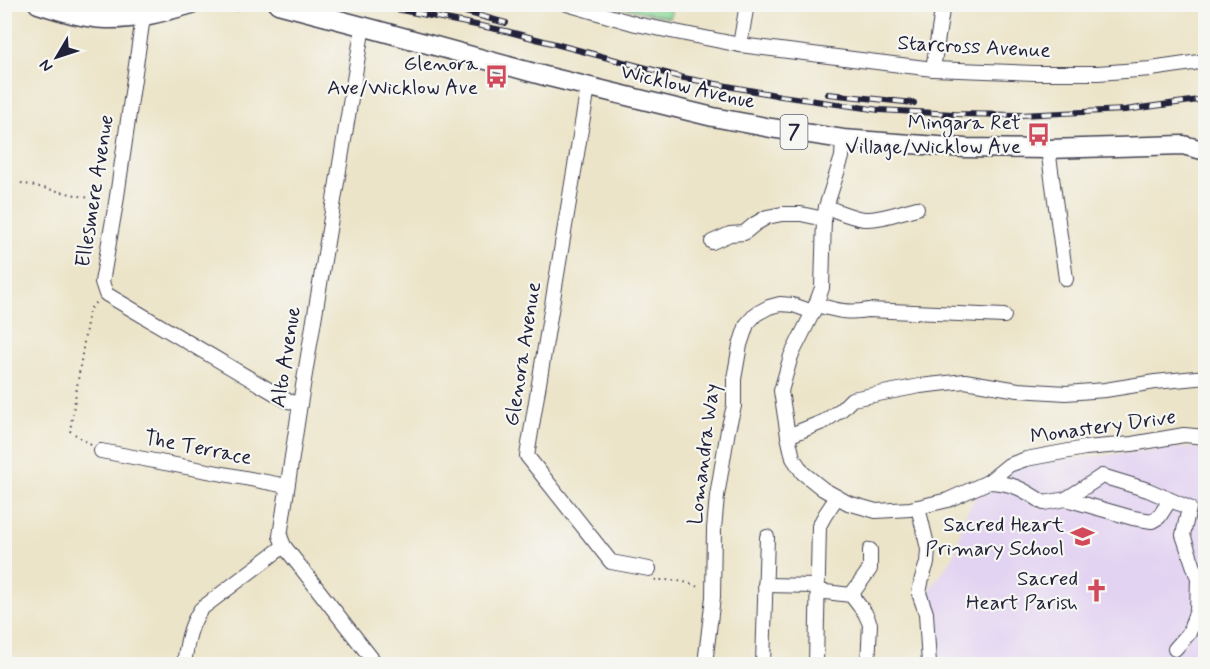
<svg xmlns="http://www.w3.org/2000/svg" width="1210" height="669" font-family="Mynerve,sans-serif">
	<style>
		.built { fill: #e3d3f2 }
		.green { fill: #8bd896; stroke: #567d68; stroke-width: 1.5 }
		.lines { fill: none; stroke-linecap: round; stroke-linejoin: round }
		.minor-casing { stroke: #403f50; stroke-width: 16 }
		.major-casing { stroke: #403f50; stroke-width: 21 }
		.path { stroke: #403f50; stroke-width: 2; stroke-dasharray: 1.5 4.5; stroke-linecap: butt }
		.minor { stroke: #fff; stroke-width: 14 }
		.major { stroke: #fff; stroke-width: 18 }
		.rail-casing { stroke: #22223b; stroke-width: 6 }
		.rail { stroke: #f6f6f2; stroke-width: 4; stroke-dasharray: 11; stroke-linecap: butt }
		.labels { text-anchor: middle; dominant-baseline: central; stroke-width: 4.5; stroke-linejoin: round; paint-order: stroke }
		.shield { fill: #f6f6f2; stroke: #626272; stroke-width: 1.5 }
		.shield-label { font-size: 20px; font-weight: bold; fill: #22223b }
		.street-label { font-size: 21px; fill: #22223b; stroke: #f6f6f2 }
		.poi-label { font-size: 21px; fill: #22223b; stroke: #f6f6f2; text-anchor: end }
	</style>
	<rect width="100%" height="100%" fill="#f6f6f2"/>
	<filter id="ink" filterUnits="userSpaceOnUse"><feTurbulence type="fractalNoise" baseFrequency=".0167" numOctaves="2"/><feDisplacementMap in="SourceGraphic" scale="12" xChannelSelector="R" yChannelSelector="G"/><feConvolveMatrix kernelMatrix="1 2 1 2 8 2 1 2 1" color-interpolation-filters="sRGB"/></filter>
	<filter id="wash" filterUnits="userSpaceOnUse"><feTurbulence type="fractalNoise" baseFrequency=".008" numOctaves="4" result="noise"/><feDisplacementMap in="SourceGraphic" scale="24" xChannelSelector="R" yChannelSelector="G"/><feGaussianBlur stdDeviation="1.35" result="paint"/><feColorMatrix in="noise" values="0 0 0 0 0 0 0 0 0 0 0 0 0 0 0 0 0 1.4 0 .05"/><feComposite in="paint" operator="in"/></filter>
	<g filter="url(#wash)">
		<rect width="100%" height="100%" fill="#ece4c8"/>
		<path class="built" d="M 1173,448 L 1205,448 L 1205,664 L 940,664 L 930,589 L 954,556 L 964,518 L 984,481 L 1022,464 Z"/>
		<path class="green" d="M 613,5 L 672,5 L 670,18 Z"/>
	</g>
	<g filter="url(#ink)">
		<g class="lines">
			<defs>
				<g id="minor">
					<path d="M 567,4 L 636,24 L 740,45 L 933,69 L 1035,73 L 1098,73 L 1151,69 L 1206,61"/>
					<path d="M 143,17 L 116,203 L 102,282 L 106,294 L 288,401 L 300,404"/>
					<path d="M 363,26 L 300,404 L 280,536 L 284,546 L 376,664"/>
					<path d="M 740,45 L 747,4"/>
					<path d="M 933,69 L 943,4"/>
					<path d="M 588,87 L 527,456 L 611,562 L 649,569"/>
					<path d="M 843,139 L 842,157 L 826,207 L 824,219 L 822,288 L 813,312 L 791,356 L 781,391 L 788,436 L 793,458 L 803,473 L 823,489 L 848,503 L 876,511 L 910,509 L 948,500 L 988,482 L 1009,465 L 1026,459 L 1085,448 L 1132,444 L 1184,435 L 1206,437"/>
					<path d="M 1048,149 L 1066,279"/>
					<path d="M 826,207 C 838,211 850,217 864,219 C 881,220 900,212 917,208"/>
					<path d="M 712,242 L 730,234 L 744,233 L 755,224 L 767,217 L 782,214 L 801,214 L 824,219"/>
					<path d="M 816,305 C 835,310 848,314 868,310 L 1004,316"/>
					<path d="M 788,436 L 825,421 L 842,409 L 852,399 L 920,386 L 965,381 L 1018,390 L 1066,393 L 1105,390 L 1155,382 L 1206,377"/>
					<path d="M 101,451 L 287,486"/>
					<path d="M 988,482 C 1013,483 1023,489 1044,503 L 1066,499 L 1133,518 L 1152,521 L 1159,517 L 1170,500"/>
					<path d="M 1066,499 L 1102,476 L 1148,490 L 1189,508 L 1183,535 L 1198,579 L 1197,610 L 1189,633 L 1175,649"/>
					<path d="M 918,507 L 928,549 L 927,563 L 922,578 L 919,593 L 926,613 L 929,664"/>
					<path d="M 765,585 L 817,586"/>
					<path d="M 817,591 L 851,595 L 865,613 L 870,624 L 868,664"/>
					<path d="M 851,595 L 870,569 L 870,550"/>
					<path d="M 184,664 C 187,643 189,627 201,609 L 284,546"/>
					<path d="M 705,664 L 713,597 L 714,529 L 717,496 L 728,430 L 734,406 L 734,379 L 740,345 L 747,324 L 756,314 L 769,307 L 780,304 L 793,305 L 813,312"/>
					<path d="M 763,664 L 767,537"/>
					<path d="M 816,664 L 819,526 L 825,515 L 837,497"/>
				</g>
				<g id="major">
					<path d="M 38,4 C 60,11 82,18 106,19 C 135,20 164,12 192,4"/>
					<path d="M 278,4 L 373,29 L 545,76 L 713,117 L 771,128 L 843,139 L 965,148 L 1048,149 L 1183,145 L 1206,151"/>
				</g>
			</defs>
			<use href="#minor" class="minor-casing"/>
			<use href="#major" class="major-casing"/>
			<g class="path">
				<path d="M 237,4 L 237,16"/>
				<path d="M 21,183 L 103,201"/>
				<path d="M 91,445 L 70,431 L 89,310 L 96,302"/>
				<path d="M 655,579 L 656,580 C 672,580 687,580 701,589"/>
			</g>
			<use href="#minor" class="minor"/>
			<use href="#major" class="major"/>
			<defs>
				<g id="rail">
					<path d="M 371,4 L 506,31 L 684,78 L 781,96 L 879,110 L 954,114 L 1020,115 L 1125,110 L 1206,99"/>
					<path d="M 436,4 L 506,23"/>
					<path d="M 828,94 L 914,103"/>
				</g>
			</defs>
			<use href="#rail" class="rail-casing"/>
			<use href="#rail" class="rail"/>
		</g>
	</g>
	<defs>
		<symbol id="bus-bare" viewBox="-9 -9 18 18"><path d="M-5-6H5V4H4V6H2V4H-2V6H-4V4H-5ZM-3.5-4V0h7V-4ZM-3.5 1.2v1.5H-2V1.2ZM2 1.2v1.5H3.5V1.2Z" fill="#d1495b" stroke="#f6f6f2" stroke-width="2.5" paint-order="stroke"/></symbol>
		<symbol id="school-bare" viewBox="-9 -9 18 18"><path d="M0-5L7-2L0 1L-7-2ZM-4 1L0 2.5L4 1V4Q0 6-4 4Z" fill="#d1495b" stroke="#f6f6f2" stroke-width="2.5" paint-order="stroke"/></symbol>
		<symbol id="church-bare" viewBox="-9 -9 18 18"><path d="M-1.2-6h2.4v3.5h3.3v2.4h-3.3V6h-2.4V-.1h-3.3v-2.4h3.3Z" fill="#d1495b" stroke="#f6f6f2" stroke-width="2.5" paint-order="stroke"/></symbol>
	</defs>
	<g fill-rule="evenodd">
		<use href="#bus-bare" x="480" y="60" width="33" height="33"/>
		<use href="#bus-bare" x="1022" y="118" width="33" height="33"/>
		<use href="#school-bare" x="1066" y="520" width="33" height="33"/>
		<use href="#church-bare" x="1080" y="574" width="33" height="33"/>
	</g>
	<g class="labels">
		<rect class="shield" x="780.5" y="115" width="27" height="34" rx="4.5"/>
		<g class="shield-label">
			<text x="794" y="132">7</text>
		</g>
		<g class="street-label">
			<text transform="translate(974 47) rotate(3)">Starcross Avenue</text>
			<text transform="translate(688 87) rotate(13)">Wicklow Avenue</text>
			<text transform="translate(95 191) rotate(-81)">Ellesmere Avenue</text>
			<text transform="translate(523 354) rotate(-81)">Glenora Avenue</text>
			<text transform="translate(286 357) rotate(-81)">Alto Avenue</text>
			<text transform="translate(1103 427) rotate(-8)">Monastery Drive</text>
			<text transform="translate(198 448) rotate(11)">The Terrace</text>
			<text transform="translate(704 454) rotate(-83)">Lomandra Way</text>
		</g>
		<g class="poi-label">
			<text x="478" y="64">Glenora<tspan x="478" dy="24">Ave/Wicklow Ave</tspan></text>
			<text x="1021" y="123">Mingara Ret<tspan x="1021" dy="24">Village/Wicklow Ave</tspan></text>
			<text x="1064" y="525">Sacred Heart<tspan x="1064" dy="24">Primary School</tspan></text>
			<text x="1078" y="579">Sacred<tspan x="1078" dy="24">Heart Parish</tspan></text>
		</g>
	</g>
	<rect width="1210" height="669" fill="none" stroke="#f6f6f2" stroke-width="24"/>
	<g transform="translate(57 57) rotate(231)" stroke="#f6f6f2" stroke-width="4.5" paint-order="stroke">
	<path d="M0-4.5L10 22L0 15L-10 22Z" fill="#22223b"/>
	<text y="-9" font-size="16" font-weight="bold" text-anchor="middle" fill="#22223b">N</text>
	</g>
</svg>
